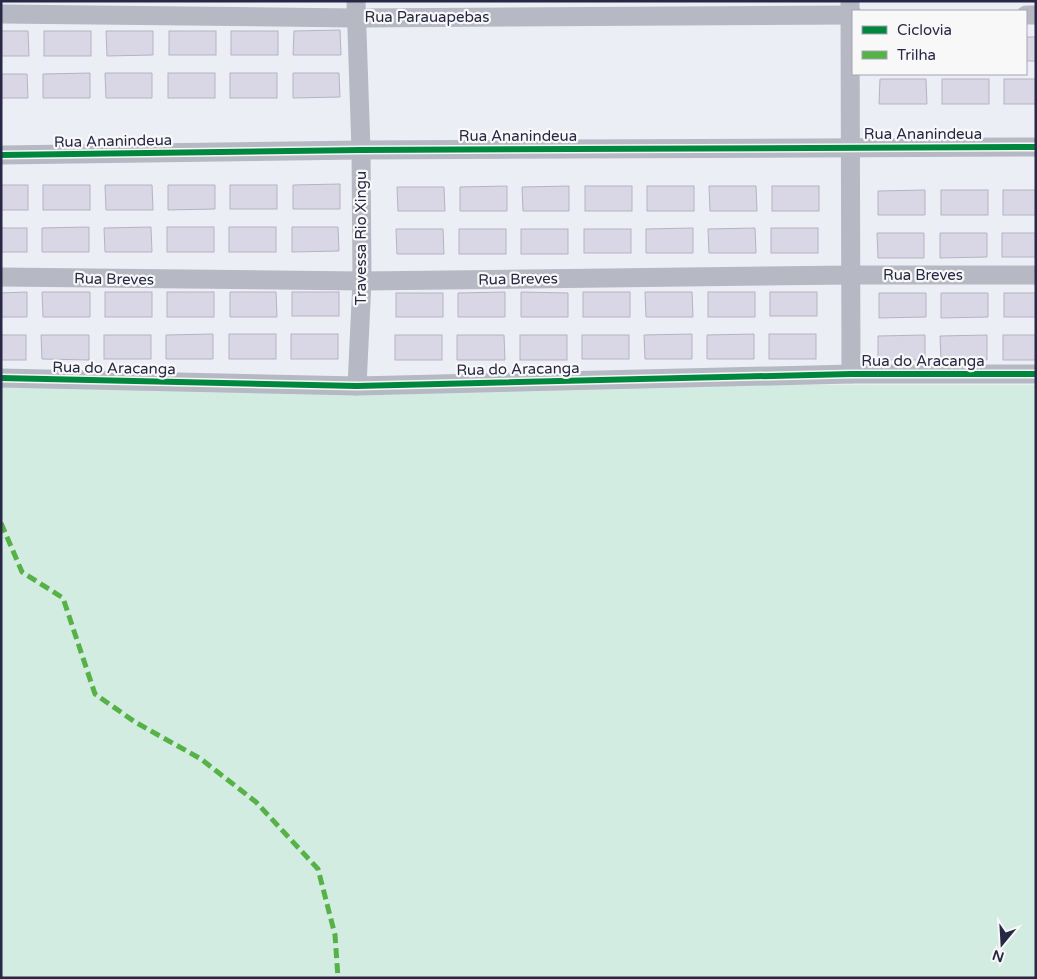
<svg xmlns="http://www.w3.org/2000/svg" width="1037" height="979" font-family="'Varela Round',sans-serif">
	<style>
		.green { fill: #d2ece2 }
		.building { fill: #d9d6e5; stroke: #b7b2c3 }
		.lines { fill: none; stroke-linecap: round; stroke-linejoin: round }
		.street { stroke: #b6b8c3; stroke-width: 19 }
		.quiet { stroke: #56b247; stroke-width: 5; stroke-dasharray: 10 5; stroke-linecap: butt }
		.cycleway-casing { stroke: #f8f8f8; stroke-width: 9 }
		.cycleway { stroke: #00873e; stroke-width: 6 }
		.labels { text-anchor: middle; dominant-baseline: central; stroke-width: 4.5; stroke-linejoin: round; paint-order: stroke }
		.street-label { font-size: 15px; fill: #272746; stroke: #f8f8f8 }
	</style>
	<rect width="100%" height="100%" fill="#eceef6"/>
	<path class="green" d="M 1,384 L 1036,385 L 1036,978 L 1,978 Z"/>
	<g class="building">
		<path d="M 340,30 L 341,55 L 293,55 L 294,31 Z"/>
		<path d="M 1,31 L 28,31 L 29,56 L 1,56 Z"/>
		<rect x="44" y="31" width="47" height="25"/>
		<path d="M 106,31 L 153,31 L 153,55 L 107,56 Z"/>
		<rect x="169" y="31" width="47" height="24"/>
		<rect x="231" y="31" width="47" height="24"/>
		<rect x="1026" y="37" width="10" height="24"/>
		<path d="M 90,73 L 90,98 L 43,98 L 43,74 Z"/>
		<path d="M 105,73 L 152,73 L 152,98 L 106,98 Z"/>
		<rect x="168" y="73" width="47" height="25"/>
		<rect x="230" y="73" width="47" height="25"/>
		<path d="M 293,73 L 339,73 L 340,97 L 293,98 Z"/>
		<path d="M 1,74 L 27,74 L 28,98 L 1,98 Z"/>
		<path d="M 880,79 L 926,79 L 927,104 L 879,104 Z"/>
		<rect x="942" y="79" width="47" height="25"/>
		<rect x="1004" y="79" width="32" height="25"/>
		<path d="M 340,184 L 340,209 L 293,209 L 293,185 Z"/>
		<rect x="1" y="185" width="27" height="25"/>
		<rect x="43" y="185" width="47" height="25"/>
		<path d="M 105,185 L 152,185 L 153,210 L 106,210 Z"/>
		<path d="M 168,185 L 215,185 L 215,209 L 168,210 Z"/>
		<rect x="230" y="185" width="47" height="24"/>
		<path d="M 507,186 L 507,211 L 460,211 L 460,187 Z"/>
		<path d="M 569,186 L 569,211 L 523,211 L 522,187 Z"/>
		<rect x="585" y="186" width="47" height="25"/>
		<rect x="647" y="186" width="47" height="25"/>
		<path d="M 709,186 L 756,186 L 757,211 L 710,211 Z"/>
		<rect x="772" y="186" width="47" height="25"/>
		<path d="M 397,187 L 444,187 L 445,211 L 398,211 Z"/>
		<path d="M 925,190 L 925,215 L 878,215 L 878,191 Z"/>
		<rect x="941" y="190" width="47" height="25"/>
		<rect x="1003" y="190" width="33" height="25"/>
		<path d="M 89,227 L 89,252 L 42,252 L 42,228 Z"/>
		<path d="M 151,227 L 152,252 L 105,252 L 104,228 Z"/>
		<rect x="167" y="227" width="47" height="25"/>
		<rect x="229" y="227" width="47" height="25"/>
		<path d="M 292,227 L 338,227 L 339,251 L 292,252 Z"/>
		<rect x="1" y="228" width="26" height="24"/>
		<path d="M 693,228 L 693,253 L 646,253 L 646,229 Z"/>
		<path d="M 755,228 L 756,253 L 709,253 L 708,229 Z"/>
		<rect x="771" y="228" width="47" height="25"/>
		<path d="M 396,229 L 443,229 L 444,254 L 397,254 Z"/>
		<rect x="459" y="229" width="47" height="25"/>
		<rect x="521" y="229" width="47" height="25"/>
		<rect x="584" y="229" width="47" height="24"/>
		<path d="M 877,233 L 924,233 L 924,258 L 878,258 Z"/>
		<path d="M 940,233 L 987,233 L 987,257 L 940,258 Z"/>
		<rect x="1002" y="233" width="34" height="24"/>
		<path d="M 27,292 L 27,317 L 1,317 L 1,293 Z"/>
		<path d="M 42,292 L 90,292 L 90,317 L 43,317 Z"/>
		<rect x="105" y="292" width="47" height="25"/>
		<rect x="167" y="292" width="47" height="25"/>
		<path d="M 230,292 L 276,292 L 277,317 L 230,317 Z"/>
		<rect x="292" y="292" width="47" height="24"/>
		<path d="M 505,292 L 505,317 L 458,317 L 458,293 Z"/>
		<path d="M 521,292 L 568,293 L 568,317 L 521,317 Z"/>
		<rect x="583" y="292" width="47" height="25"/>
		<path d="M 645,292 L 692,292 L 693,317 L 646,317 Z"/>
		<rect x="708" y="292" width="47" height="25"/>
		<rect x="770" y="292" width="47" height="24"/>
		<rect x="396" y="293" width="47" height="24"/>
		<path d="M 879,293 L 926,293 L 926,317 L 879,318 Z"/>
		<path d="M 941,293 L 988,293 L 988,317 L 941,318 Z"/>
		<rect x="1004" y="293" width="32" height="24"/>
		<path d="M 213,334 L 213,359 L 166,359 L 166,335 Z"/>
		<rect x="229" y="334" width="47" height="25"/>
		<rect x="291" y="334" width="47" height="25"/>
		<path d="M 692,334 L 692,359 L 645,359 L 644,335 Z"/>
		<path d="M 754,334 L 754,359 L 707,359 L 707,335 Z"/>
		<rect x="769" y="334" width="47" height="25"/>
		<rect x="1" y="335" width="25" height="25"/>
		<path d="M 41,335 L 89,335 L 89,360 L 42,359 Z"/>
		<rect x="104" y="335" width="47" height="24"/>
		<rect x="395" y="335" width="47" height="25"/>
		<path d="M 457,335 L 504,335 L 505,360 L 457,360 Z"/>
		<rect x="520" y="335" width="47" height="25"/>
		<rect x="582" y="335" width="47" height="24"/>
		<path d="M 925,335 L 925,360 L 878,360 L 878,336 Z"/>
		<path d="M 987,335 L 987,360 L 941,360 L 940,336 Z"/>
		<rect x="1003" y="335" width="33" height="25"/>
	</g>
	<g class="lines">
		<g class="street">
			<path d="M 356,1 L 361,150 L 362,281 L 357,386"/>
			<path d="M 850,1 L 851,374"/>
			<path d="M 1,14 L 356,18 L 853,15"/>
			<path d="M 1026,15 L 1036,15"/>
			<path d="M 1,155 L 361,150 L 1036,147"/>
			<path d="M 1,277 L 362,281 L 851,275 L 1036,275"/>
			<path d="M 1,378 L 357,386 L 851,374 L 1036,374"/>
		</g>
		<path class="quiet" d="M 1,523 L 22,572 L 63,598 L 95,694 L 135,722 L 201,759 L 256,802 L 318,869 L 335,935 L 338,978"/>
		<defs>
			<g id="cycleway">
				<path d="M 1,155 L 361,150 L 1036,147"/>
				<path d="M 1,378 L 357,386 L 851,374 L 1036,374"/>
			</g>
		</defs>
		<use href="#cycleway" class="cycleway-casing"/>
		<use href="#cycleway" class="cycleway"/>
	</g>
	<g class="labels">
		<g class="street-label">
			<text x="427" y="17">Rua Parauapebas</text>
			<text x="923" y="134">Rua Ananindeua</text>
			<text x="518" y="136">Rua Ananindeua</text>
			<text transform="translate(113 141) rotate(-1)">Rua Ananindeua</text>
			<text transform="translate(361 238) rotate(-90)">Travessa Rio Xingu</text>
			<text x="923" y="275">Rua Breves</text>
			<text transform="translate(114 279) rotate(1)">Rua Breves</text>
			<text transform="translate(518 279) rotate(-1)">Rua Breves</text>
			<text x="923" y="361">Rua do Aracanga</text>
			<text transform="translate(114 368) rotate(1)">Rua do Aracanga</text>
			<text transform="translate(518 369) rotate(-1)">Rua do Aracanga</text>
		</g>
	</g>
	<rect width="1037" height="979" fill="none" stroke="#272746" stroke-width="5"/>
	<rect x="852" y="10" width="175" height="65" fill="#f8f8f8" stroke="#a4a4b1"/>
	<rect x="862" y="26" width="25" height="8" fill="#00873e" stroke="#a4a4b1"/>
	<text x="897" y="35" font-size="15" fill="#272746">Ciclovia</text>
	<rect x="862" y="51" width="25" height="8" fill="#56b247" stroke="#a4a4b1"/>
	<text x="897" y="60" font-size="15" fill="#272746">Trilha</text>
	<g transform="translate(1002 944) rotate(198)" stroke="#f8f8f8" stroke-width="4" paint-order="stroke">
	<path d="M0-4L9 19L0 12L-9 19Z" fill="#272746"/>
	<text y="-8" font-size="14" font-weight="bold" text-anchor="middle" fill="#272746">N</text>
	</g>
</svg>
